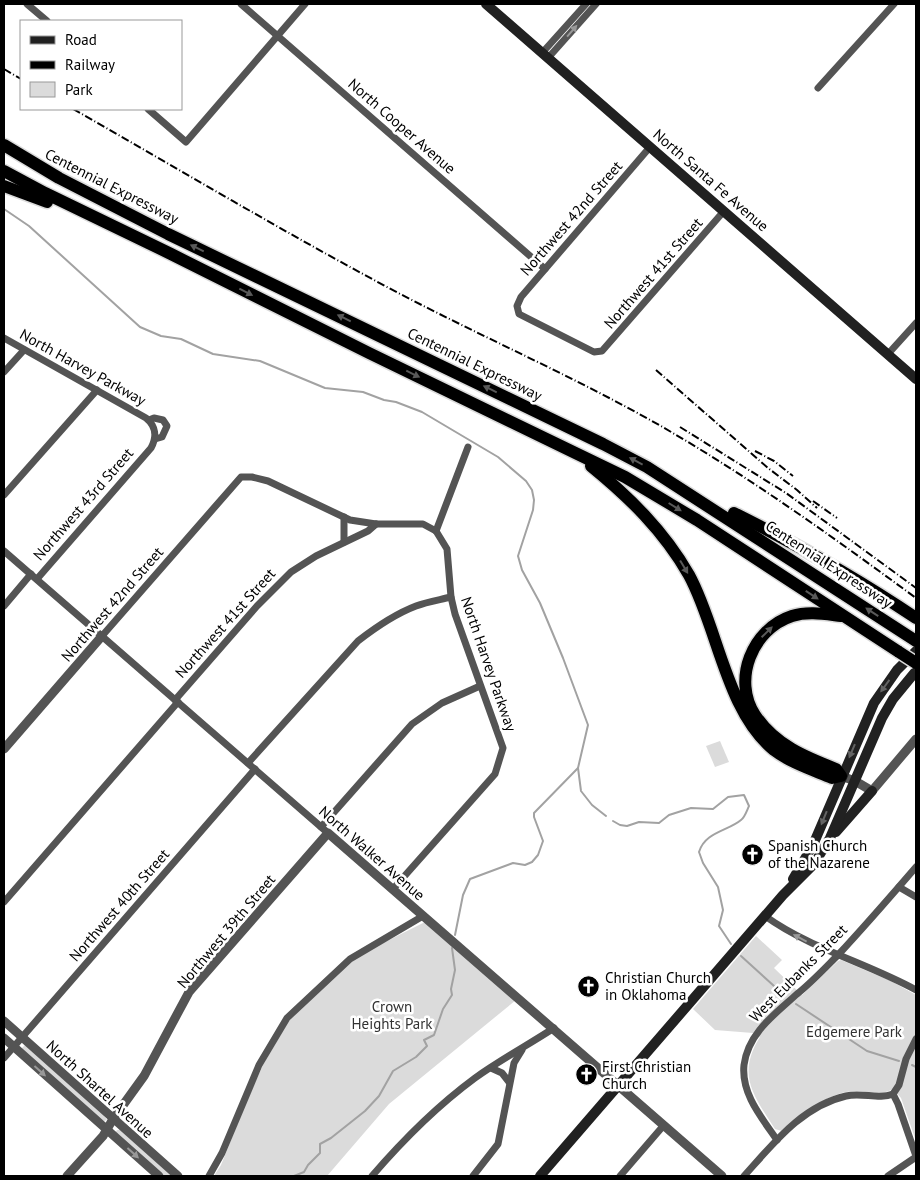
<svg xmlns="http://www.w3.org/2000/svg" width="920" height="1180" font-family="'PT Sans',sans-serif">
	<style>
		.green { fill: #dbdbdb }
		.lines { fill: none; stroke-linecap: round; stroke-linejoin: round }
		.stream { stroke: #a2a2a2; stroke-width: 2 }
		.motorway-casing { stroke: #dbdbdb; stroke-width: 15 }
		.minor { stroke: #545454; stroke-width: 7 }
		.tertiary { stroke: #545454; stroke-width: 9 }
		.secondary { stroke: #212121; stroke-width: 10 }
		.motorway { stroke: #000; stroke-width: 12 }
		.rail { stroke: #000; stroke-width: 2; stroke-dasharray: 8 2.5 1 2.5; stroke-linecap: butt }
		.motorway-bridge-casing { stroke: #dbdbdb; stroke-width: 15; stroke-linecap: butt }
		.motorway-bridge { stroke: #000; stroke-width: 12 }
		.oneway { fill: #989898 }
		.oneway2 { fill: #595959 }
		.oneway3 { fill: #646464 }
		.labels { text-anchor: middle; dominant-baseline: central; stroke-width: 5; stroke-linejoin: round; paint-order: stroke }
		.street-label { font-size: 15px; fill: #000; stroke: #fff }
		.poi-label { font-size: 15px; fill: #000; stroke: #fff; text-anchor: start }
		.park-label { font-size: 15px; fill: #323232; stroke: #fff }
	</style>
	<rect width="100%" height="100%" fill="#fff"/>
	<g class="green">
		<path d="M 720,741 L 729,762 L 715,767 L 706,746 Z"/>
		<path d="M 425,922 L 516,1000 L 389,1104 L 327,1176 L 214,1176 L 221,1165 L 246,1103 L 263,1065 L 288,1022 L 347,965 L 367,951 Z"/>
		<path d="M 756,936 L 782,960 L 774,968 L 802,995 L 838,961 L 841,960 L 891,981 L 916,995 L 916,1141 L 901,1098 L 893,1089 C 880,1097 861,1089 846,1092 C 822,1097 801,1117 782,1131 L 775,1129 C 754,1096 736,1075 760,1037 L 753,1033 L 715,1030 L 693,1009 Z"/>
		<path d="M 25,1045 L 103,1114 L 107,1120 L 104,1121 L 97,1117 L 21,1049 Z"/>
		<path d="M 117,1130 L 120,1130 L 173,1176 L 163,1176 L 115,1133 Z"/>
	</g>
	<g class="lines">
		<g class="stream">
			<path d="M 4,209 L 29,226 L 140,327 L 161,336 L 181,339 L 213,354 L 260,361 L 325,388 L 363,392 L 384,400 L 396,402 L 422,412 L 498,457 L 526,481 L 532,490 L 534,500 L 533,510 L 518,556 L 522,570 L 540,603 L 563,658 L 588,725 L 578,768 L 581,791 L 592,805 L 606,816"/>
			<path d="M 613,821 L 620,825 L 627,826 L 639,822 L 659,823 L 669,815 L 691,808 L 713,809 L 728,797 L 744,795 L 749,806 C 747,810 745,817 741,820 C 728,831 705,832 699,852 L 703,863 L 718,887 L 723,910 L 719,926 L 731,944"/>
			<path d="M 455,935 L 463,895 L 470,879 L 513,863 L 525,865 L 532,862 L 538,855 L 543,841 L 534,817 L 534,813 L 578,768"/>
			<path d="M 741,956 L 784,995"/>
			<path d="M 796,1004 L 867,1051 L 899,1061"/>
			<path d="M 912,1065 L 916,1067"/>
			<path d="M 294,1176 L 304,1172 L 308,1165 L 320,1153 L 320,1144 L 331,1138 L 365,1111 L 379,1096 L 393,1071 L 416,1057 L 427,1046 L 424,1040 L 434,1035 L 443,1009 L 452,995 L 451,989 L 455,970 L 452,948"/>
		</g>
		<defs>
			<g id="motorway">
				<path d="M 4,145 L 59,178 L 168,234 L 603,444 L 647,467 L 916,641"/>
				<path d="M 4,171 L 45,193 L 171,254 L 369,353 L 625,477 L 697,520 L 899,652"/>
				<path d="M 4,186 L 47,202"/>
				<path d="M 591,466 C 629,497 664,531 689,575 C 718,628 726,711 774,750 C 791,763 813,770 832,778 L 841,776 L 836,769 C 805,757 775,745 755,715 C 732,680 752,629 792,616 C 808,611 824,614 841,616"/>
				<path d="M 734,513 C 796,544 858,579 916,618"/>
			</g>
		</defs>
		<use href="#motorway" class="motorway-casing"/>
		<g class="minor">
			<path d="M 27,4 L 47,21"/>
			<path d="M 241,4 L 545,269"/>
			<path d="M 542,53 L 586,4"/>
			<path d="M 548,58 L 596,4"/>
			<path d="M 818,88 L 894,4"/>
			<path d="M 148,109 L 186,142 L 305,4"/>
			<path d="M 650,147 L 521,297 L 517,306 L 519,314 L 594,352 L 602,351 L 724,211"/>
			<path d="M 4,338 L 146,418 C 156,426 157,437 151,448 L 37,579"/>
			<path d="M 888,354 L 916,323"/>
			<path d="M 4,372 L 24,350"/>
			<path d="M 149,420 L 154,418 L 163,420 L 167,426 L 162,437 L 155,439"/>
			<path d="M 4,495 L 97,390"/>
			<path d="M 344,517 L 344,542"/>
			<path d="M 436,531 L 468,447"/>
			<path d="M 4,551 L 328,833"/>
			<path d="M 4,606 L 31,574"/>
			<path d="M 102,636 L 241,477 L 252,477 L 268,481 L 350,520 L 376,524 L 423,524 L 436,531 L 447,549 L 451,597 L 455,614 L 503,748 L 495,774 L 393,889"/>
			<path d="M 175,700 L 257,606 L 291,572 L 316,556 L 368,531 L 376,524"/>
			<path d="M 248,763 L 358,641 C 376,627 395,614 416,606 C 427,602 439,600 451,597"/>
			<path d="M 321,827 L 412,724 L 442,703 L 480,686"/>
			<path d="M 899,887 L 916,897"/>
			<path d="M 4,902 L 178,702"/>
			<path d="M 765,916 C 811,949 867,963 916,990"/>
			<path d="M 4,1058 L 255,769"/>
			<path d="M 491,1068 L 502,1073 L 509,1082"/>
			<path d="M 893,1094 L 898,1104 L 916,1156"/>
			<path d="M 777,1140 C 762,1118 741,1094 744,1065 C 748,1033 775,1014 797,994 C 812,982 825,968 838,955 C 865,926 891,896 916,867"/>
			<path d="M 209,1176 L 222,1153 L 259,1065 L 287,1018 L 350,959 L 423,916"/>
			<path d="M 372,1176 C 403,1140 437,1106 475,1078 C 500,1060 528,1045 554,1028"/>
			<path d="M 473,1176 L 498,1144 L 514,1063 L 522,1050"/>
			<path d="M 620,1176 L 664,1125"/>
			<path d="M 744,1176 C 773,1144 802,1106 846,1096 C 862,1092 879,1100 893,1094 L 899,1085 L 906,1059 L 916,1039"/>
			<path d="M 888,1176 L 916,1157"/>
		</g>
		<g class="tertiary">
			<path d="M 4,749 L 102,636"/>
			<path d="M 841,776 L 855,781 L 872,791 L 916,739"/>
			<path d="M 4,1021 L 178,1176"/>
			<path d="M 4,1038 L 159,1176"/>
			<path d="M 67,1176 L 103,1136 L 113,1119 L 144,1076 L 189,992 L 328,833 L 722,1176"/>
		</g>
		<g class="secondary">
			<path d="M 486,4 L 916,379"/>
			<path d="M 836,832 L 872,791"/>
			<path d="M 793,879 L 813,845 L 874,703 L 897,670 L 916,651"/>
			<path d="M 540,1176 L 783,895 L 814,864 L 830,838 L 882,718 L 893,699 L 916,671"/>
		</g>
		<use href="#motorway" class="motorway"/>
		<g class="rail">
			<path d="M 4,69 L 21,79"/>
			<path d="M 73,109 C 170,164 265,221 363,274 C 457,326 557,368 652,421 C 744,473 830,535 916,598"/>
			<path d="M 656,370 L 768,468 L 797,490 L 817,508"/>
			<path d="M 680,427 L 786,493 L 916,588"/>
			<path d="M 755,451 L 774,461 L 793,476"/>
			<path d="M 813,501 L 837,518"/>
		</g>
		<defs>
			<path id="motorway-bridge" d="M 899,652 L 916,663"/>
		</defs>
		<use href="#motorway-bridge" class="motorway-bridge-casing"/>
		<use href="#motorway-bridge" class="motorway-bridge"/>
	</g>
	<defs><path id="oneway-solid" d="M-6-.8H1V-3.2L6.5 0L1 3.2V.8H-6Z" transform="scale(1.25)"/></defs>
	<g class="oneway">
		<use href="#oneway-solid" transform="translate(572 31) rotate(-49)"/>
		<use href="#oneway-solid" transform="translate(800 938) rotate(-152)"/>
		<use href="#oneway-solid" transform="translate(40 1071) rotate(42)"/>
		<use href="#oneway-solid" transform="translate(133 1153) rotate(42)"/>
	</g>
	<g class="oneway2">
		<use href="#oneway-solid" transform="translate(197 248) rotate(-154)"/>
		<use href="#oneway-solid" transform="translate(246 292) rotate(27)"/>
		<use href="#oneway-solid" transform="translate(344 318) rotate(-154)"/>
		<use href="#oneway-solid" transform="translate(413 374) rotate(26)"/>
		<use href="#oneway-solid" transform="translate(490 389) rotate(-154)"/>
		<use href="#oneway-solid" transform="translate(636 461) rotate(-152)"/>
		<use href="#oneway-solid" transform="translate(675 507) rotate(32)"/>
		<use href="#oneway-solid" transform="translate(684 567) rotate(59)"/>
		<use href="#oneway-solid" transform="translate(812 595) rotate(33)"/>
		<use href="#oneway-solid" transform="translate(872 612) rotate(-147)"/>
		<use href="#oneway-solid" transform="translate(767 632) rotate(-44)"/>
	</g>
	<g class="oneway3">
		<use href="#oneway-solid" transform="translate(885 686) rotate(126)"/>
		<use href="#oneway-solid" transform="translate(852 751) rotate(113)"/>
		<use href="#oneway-solid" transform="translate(824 818) rotate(112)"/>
	</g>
	<defs>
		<symbol id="church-disc" viewBox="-11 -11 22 22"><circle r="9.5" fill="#000" stroke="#fff"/><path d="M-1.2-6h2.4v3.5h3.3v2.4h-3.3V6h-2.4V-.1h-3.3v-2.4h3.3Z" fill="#fff"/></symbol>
	</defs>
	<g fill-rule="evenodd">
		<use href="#church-disc" x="740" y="842" width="25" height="25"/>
		<use href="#church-disc" x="576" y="974" width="25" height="25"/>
		<use href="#church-disc" x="574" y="1062" width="25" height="25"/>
	</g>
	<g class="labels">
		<g class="street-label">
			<text transform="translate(402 126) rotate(41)">North Cooper Avenue</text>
			<text transform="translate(711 180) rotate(41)">North Santa Fe Avenue</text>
			<text transform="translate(112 186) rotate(27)">Centennial Expressway</text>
			<text transform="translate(571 218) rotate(-49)">Northwest 42nd Street</text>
			<text transform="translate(653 273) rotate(-49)">Northwest 41st Street</text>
			<text transform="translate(475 364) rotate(26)">Centennial Expressway</text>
			<text transform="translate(83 367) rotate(29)">North Harvey Parkway</text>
			<text transform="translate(83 504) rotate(-49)">Northwest 43rd Street</text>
			<text transform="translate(829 564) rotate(33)">Centennial Expressway</text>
			<text transform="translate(112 604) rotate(-49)">Northwest 42nd Street</text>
			<text transform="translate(225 623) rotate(-48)">Northwest 41st Street</text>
			<text transform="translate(489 664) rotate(71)">North Harvey Parkway</text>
			<text transform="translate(372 853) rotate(41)">North Walker Avenue</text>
			<text transform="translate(119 905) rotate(-49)">Northwest 40th Street</text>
			<text transform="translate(226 931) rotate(-50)">Northwest 39th Street</text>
			<text transform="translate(798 973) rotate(-45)">West Eubanks Street</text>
			<text transform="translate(100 1089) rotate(42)">North Shartel Avenue</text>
		</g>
		<g class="poi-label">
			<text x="768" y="845">Spanish Church<tspan x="768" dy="17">of the Nazarene</tspan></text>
			<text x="605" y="977">Christian Church<tspan x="605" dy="17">in Oklahoma</tspan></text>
			<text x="602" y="1066">First Christian<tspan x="602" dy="17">Church</tspan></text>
		</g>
		<g class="park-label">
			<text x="392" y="1006">Crown<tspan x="392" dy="17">Heights Park</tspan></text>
			<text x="854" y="1031">Edgemere Park</text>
		</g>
	</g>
	<rect width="920" height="1180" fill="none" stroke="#000000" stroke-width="10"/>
	<rect x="20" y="20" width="162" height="90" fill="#ffffff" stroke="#999999"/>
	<rect x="30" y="36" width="25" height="8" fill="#212121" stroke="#999999"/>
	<text x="65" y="45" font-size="15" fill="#000000">Road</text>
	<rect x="30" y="61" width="25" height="8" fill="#000000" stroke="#999999"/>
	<text x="65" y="70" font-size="15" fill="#000000">Railway</text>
	<rect x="30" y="82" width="25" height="15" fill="#dbdbdb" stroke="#999999"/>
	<text x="65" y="95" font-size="15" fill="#000000">Park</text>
</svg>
